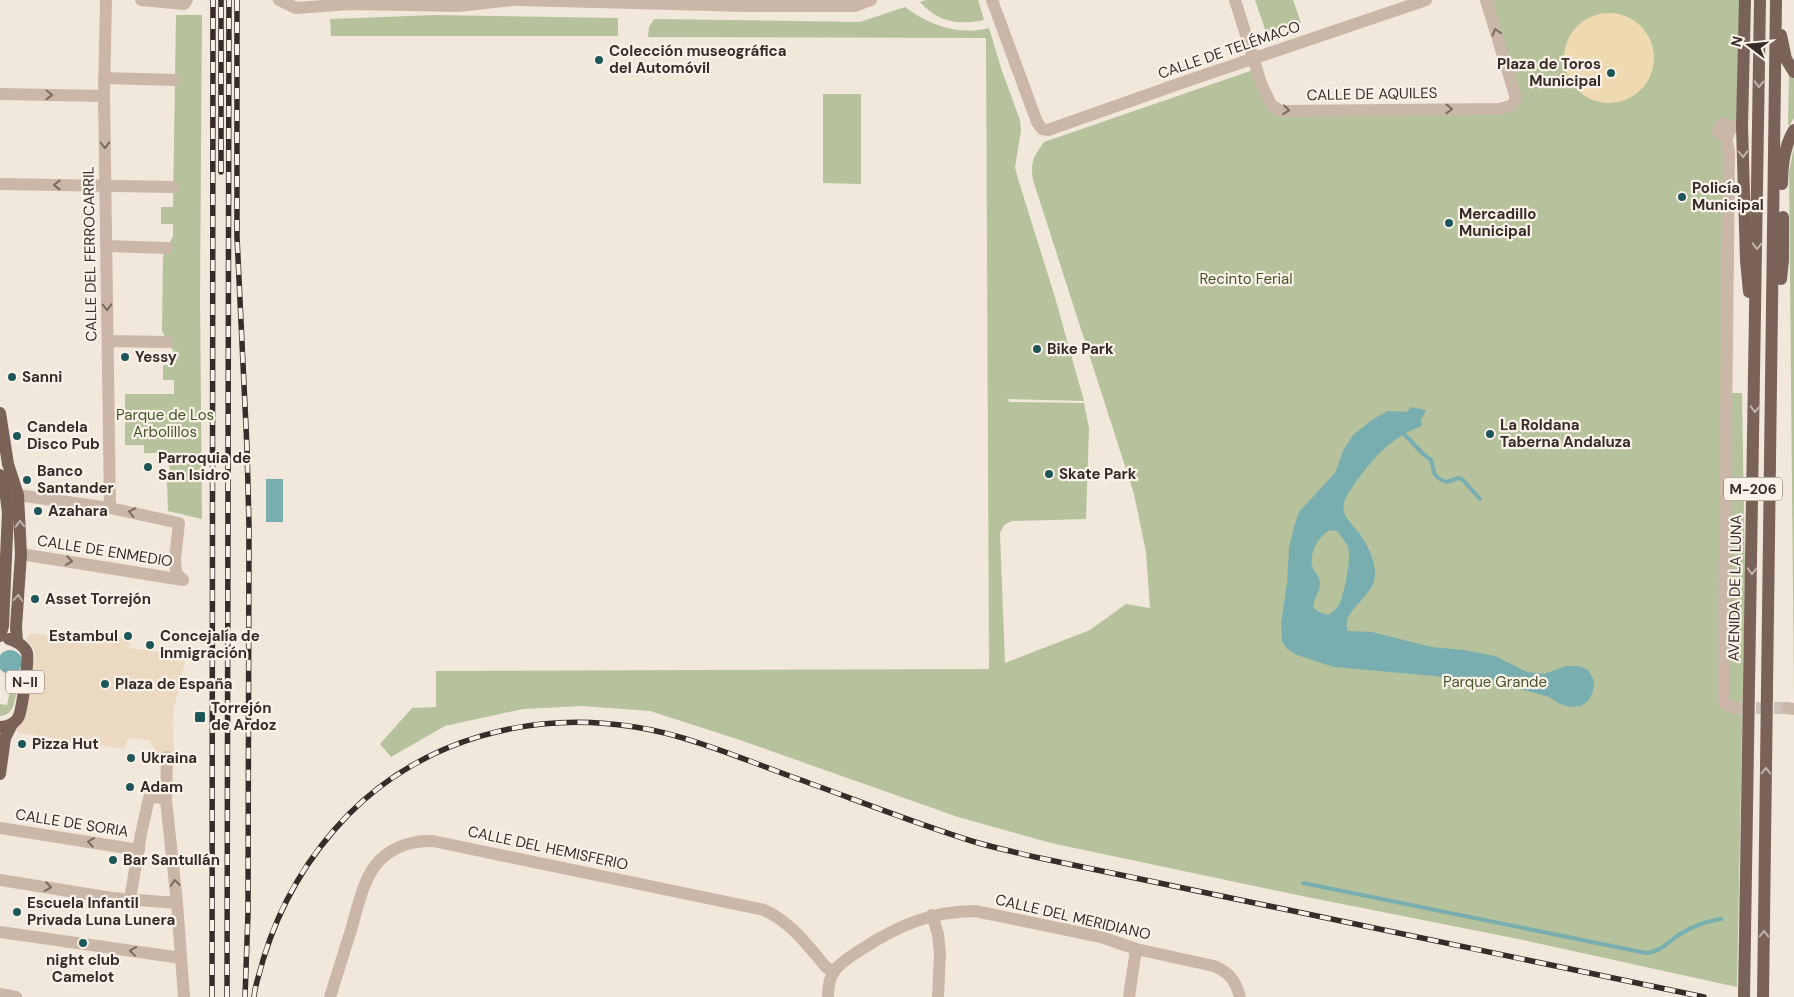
<svg xmlns="http://www.w3.org/2000/svg" width="1794" height="997" font-family="'DM Sans',sans-serif">
	<style>
		.green { fill: #b5c29b }
		.sand { fill: #efd9b1 }
		.plaza { fill: #ebd9c2 }
		.water { fill: #79aeb0; fill-rule: evenodd }
		.lines { fill: none; stroke-linecap: round; stroke-linejoin: round }
		.stream { stroke: #79aeb0; stroke-width: 4 }
		.minor-tunnel { stroke: #cdc2b7; stroke-width: 12; stroke-dasharray: 12 6; stroke-linecap: butt }
		.minor { stroke: #cbb7a7; stroke-width: 12 }
		.major { stroke: #796358; stroke-width: 12 }
		.rail-casing { stroke: #372c28; stroke-width: 5.5 }
		.rail { stroke: #faf2e8; stroke-width: 4; stroke-dasharray: 11; stroke-linecap: butt }
		.oneway { stroke: #7a6b61 }
		.oneway2 { stroke: #c0b2a7 }
		.poi-dot { fill: #1c5659; stroke: #faf2e8; stroke-width: 2 }
		.labels { text-anchor: middle; dominant-baseline: central; stroke-width: 4.5; stroke-linejoin: round; paint-order: stroke }
		.shield { fill: #faf2e8; stroke: #726762; stroke-width: 1 }
		.shield-label { font-size: 14px; font-weight: bold; fill: #372c28 }
		.street-label { font-size: 15px; fill: #372c28; stroke: #faf2e8 }
		.poi-label { font-size: 15px; font-weight: bold; fill: #372c28; stroke: #faf2e8; text-anchor: start }
		.park-label { font-size: 15px; fill: #46562b; stroke: #faf2e8 }
	</style>
	<rect width="100%" height="100%" fill="#f2e7db"/>
	<g class="green">
		<path d="M 926,0 L 978,0 L 984,20 C 958,25 939,23 920,2 Z"/>
		<path d="M 1255,0 L 1293,0 L 1301,23 L 1267,35 Z"/>
		<path d="M 1486,0 L 1745,0 L 1742,126 L 1731,128 L 1727,393 L 1742,393 L 1745,575 L 1737,987 L 1518,939 L 1297,895 L 1051,843 L 958,817 L 737,739 L 650,711 L 582,706 L 523,709 L 445,726 L 391,757 L 380,744 L 412,708 L 436,707 L 436,671 L 989,669 L 986,38 L 648,37 L 649,27 L 654,19 L 860,22 L 905,7 C 928,25 959,36 989,28 L 1002,71 L 1020,120 L 1021,131 L 1015,167 L 1018,179 L 1054,294 L 1084,401 L 1007,399 L 1010,402 L 1084,403 L 1089,428 L 1086,519 L 1012,521 L 1004,525 L 1000,533 L 1005,663 L 1090,630 L 1126,604 L 1150,608 L 1146,552 L 1134,494 L 1033,180 C 1030,162 1034,156 1044,142 L 1256,69 L 1271,105 L 1498,109 L 1515,101 Z"/>
		<path d="M 176,15 L 202,15 L 200,296 L 202,519 L 168,511 L 167,482 L 170,481 L 169,453 L 144,453 L 144,445 L 125,445 L 125,394 L 174,394 L 174,380 L 163,380 L 163,365 L 173,365 L 173,351 L 162,331 L 163,256 L 173,236 L 173,224 L 161,224 L 161,207 L 173,207 Z"/>
		<path d="M 435,15 L 618,18 L 618,36 L 331,36 L 330,19 Z"/>
		<path d="M 1791,75 L 1794,77 L 1794,118 L 1790,125 L 1788,125 L 1789,76 Z"/>
		<path d="M 823,94 L 861,94 L 861,184 L 823,183 Z"/>
		<path d="M 1794,147 L 1794,696 L 1789,172 Z"/>
		<path d="M 18,681 C 15,694 17,715 0,716 L 0,704 L 7,705 L 11,686 Z"/>
	</g>
	<circle class="sand" cx="1609" cy="58" r="45"/>
	<path class="plaza" d="M 67,630 L 131,639 L 129,648 L 170,653 L 185,662 L 173,712 L 174,757 L 159,757 L 149,740 L 128,738 L 125,749 L 18,733 L 16,729 L 23,720 L 28,707 L 35,653 L 32,646 L 26,640 L 30,633 L 66,638 Z"/>
	<g class="water">
		<path d="M 1412,407 L 1426,410 L 1421,420 L 1422,426 C 1392,436 1371,460 1354,485 C 1349,492 1341,503 1344,512 C 1346,519 1351,523 1355,528 C 1365,540 1376,559 1375,576 C 1374,597 1339,612 1348,631 L 1372,632 L 1431,647 L 1464,650 L 1495,656 L 1527,672 L 1544,674 L 1566,666 L 1579,666 L 1588,670 L 1594,680 L 1593,691 L 1589,700 L 1581,706 L 1571,707 L 1560,704 L 1549,697 L 1524,690 L 1434,676 L 1334,667 L 1297,655 L 1286,648 L 1282,641 L 1281,623 L 1287,584 L 1289,548 L 1294,527 L 1299,512 L 1335,473 L 1343,451 L 1353,435 L 1372,420 L 1387,411 L 1406,412 ZM 1330,530 L 1337,531 C 1341,536 1346,542 1348,547 C 1352,556 1344,596 1339,605 C 1336,610 1333,612 1328,615 L 1319,612 L 1313,607 C 1314,599 1320,591 1320,583 C 1320,577 1313,571 1312,565 C 1310,551 1318,537 1330,530 Z"/>
		<rect x="266" y="479" width="17" height="43"/>
		<circle cx="10" cy="662" r="12"/>
	</g>
	<g class="lines">
		<g class="stream">
			<path d="M 1404,434 L 1423,454 L 1431,460 C 1435,472 1431,476 1446,482 L 1459,478 L 1463,480 L 1480,499"/>
			<path d="M 1303,883 L 1646,953 C 1659,952 1667,944 1677,936 C 1691,927 1704,921 1721,919"/>
		</g>
		<path class="minor-tunnel" d="M 1738,708 L 1787,708"/>
		<g class="minor">
			<path d="M 106,0 L 104,96 L 110,508"/>
			<path d="M 141,0 L 184,4 L 187,0"/>
			<path d="M 279,0 L 296,8 L 350,4 L 459,6 L 513,0"/>
			<path d="M 518,0 L 747,6 L 855,6 L 871,0"/>
			<path d="M 992,0 L 1037,122 L 1042,129 L 1048,130 L 1184,82 L 1426,0"/>
			<path d="M 1235,0 L 1261,83 L 1271,105 L 1281,111 L 1498,109 L 1511,106 L 1515,101 L 1515,95 L 1486,0"/>
			<path d="M 104,78 L 175,80"/>
			<path d="M 0,94 L 104,96"/>
			<path d="M 1730,128 L 1729,134 L 1726,136 L 1719,133 L 1718,129 L 1721,124 L 1726,124 L 1730,128 L 1742,126"/>
			<path d="M 1726,136 L 1729,152 L 1728,253 L 1723,696 L 1725,704 L 1736,708"/>
			<path d="M 0,184 L 173,187"/>
			<path d="M 107,246 L 167,248"/>
			<path d="M 108,341 L 168,342"/>
			<path d="M 9,500 L 18,495 L 110,508 L 179,523 L 175,559 L 176,573 L 183,580"/>
			<path d="M 21,554 L 183,580"/>
			<path d="M 1787,708 L 1794,709"/>
			<path d="M 0,828 L 139,850"/>
			<path d="M 0,880 L 112,898 L 177,903 L 166,800 L 167,757"/>
			<path d="M 130,899 L 141,834 L 149,798 L 158,797 L 166,800"/>
			<path d="M 177,903 L 184,997"/>
			<path d="M 932,915 L 938,934 L 940,954 L 938,997"/>
			<path d="M 0,932 L 181,958"/>
			<path d="M 0,994 L 16,997"/>
			<path d="M 330,997 C 337,975 344,953 351,930 C 358,907 363,877 380,860 C 394,846 414,840 433,841 L 764,910 C 791,922 808,946 826,967 L 834,972"/>
			<path d="M 828,997 C 828,988 829,979 834,971 C 841,962 853,955 862,949 C 897,926 932,911 975,911 L 1101,937 L 1136,949 L 1214,966 C 1230,973 1235,980 1240,997"/>
			<path d="M 1129,997 L 1136,949"/>
		</g>
		<g class="major">
			<path d="M 1745,0 L 1742,126 L 1746,260 L 1749,292"/>
			<path d="M 1781,35 L 1786,59 L 1794,72"/>
			<path d="M 1782,184 C 1782,166 1784,146 1794,130"/>
			<path d="M 1781,279 L 1783,260 L 1783,217"/>
			<path d="M 0,413 L 8,464 L 18,495 L 21,554 L 16,627 L 17,642"/>
			<path d="M 0,475 L 5,490 L 8,512 L 3,626 L 0,636"/>
			<path d="M 0,727 C 8,727 16,723 19,716 C 22,708 29,661 27,653 C 25,646 16,641 9,639"/>
			<path d="M 0,774 L 5,738 L 12,724"/>
			<path d="M 1744,997 L 1760,0"/>
			<path d="M 1763,997 L 1776,0"/>
		</g>
		<defs>
			<g id="rail">
				<path d="M 237,0 L 237,237 L 247,448 L 249,526 L 248,913 L 245,997"/>
				<path d="M 221,172 L 221,0"/>
				<path d="M 212,997 L 213,0"/>
				<path d="M 227,997 L 229,0"/>
				<path d="M 254,997 C 255,984 260,973 263,960 C 280,904 307,857 348,815 C 423,739 531,710 635,727 C 689,735 750,762 801,780 C 859,801 917,824 975,842 C 995,848 1015,852 1035,857 L 1704,997"/>
			</g>
		</defs>
		<use href="#rail" class="rail-casing"/>
		<use href="#rail" class="rail"/>
	</g>
	<defs><path id="oneway-chevron" d="M-2-3.5L2.5 0L-2 3.5" fill="none" stroke-width="1.6" stroke-linecap="round" stroke-linejoin="round" transform="scale(1.25)"/></defs>
	<g class="oneway">
		<use href="#oneway-chevron" transform="translate(1496 32) rotate(-107)"/>
		<use href="#oneway-chevron" transform="translate(49 95) rotate(1)"/>
		<use href="#oneway-chevron" transform="translate(1449 109)"/>
		<use href="#oneway-chevron" transform="translate(1286 110) rotate(6)"/>
		<use href="#oneway-chevron" transform="translate(105 145) rotate(89)"/>
		<use href="#oneway-chevron" transform="translate(57 185) rotate(-180)"/>
		<use href="#oneway-chevron" transform="translate(107 307) rotate(89)"/>
		<use href="#oneway-chevron" transform="translate(132 512) rotate(-168)"/>
		<use href="#oneway-chevron" transform="translate(69 561) rotate(9)"/>
		<use href="#oneway-chevron" transform="translate(91 842) rotate(-171)"/>
		<use href="#oneway-chevron" transform="translate(175 883) rotate(-96)"/>
		<use href="#oneway-chevron" transform="translate(48 887) rotate(9)"/>
		<use href="#oneway-chevron" transform="translate(133 951) rotate(-172)"/>
	</g>
	<g class="oneway2">
		<use href="#oneway-chevron" transform="translate(1759 84) rotate(91)"/>
		<use href="#oneway-chevron" transform="translate(1743 154) rotate(89)"/>
		<use href="#oneway-chevron" transform="translate(1757 246) rotate(91)"/>
		<use href="#oneway-chevron" transform="translate(1755 409) rotate(91)"/>
		<use href="#oneway-chevron" transform="translate(20 524) rotate(-92)"/>
		<use href="#oneway-chevron" transform="translate(1752 571) rotate(91)"/>
		<use href="#oneway-chevron" transform="translate(18 598) rotate(-86)"/>
		<use href="#oneway-chevron" transform="translate(1766 771) rotate(-89)"/>
		<use href="#oneway-chevron" transform="translate(1764 934) rotate(-89)"/>
	</g>
	<g class="poi-dot">
		<circle cx="599" cy="60" r="5"/>
		<circle cx="1611" cy="73" r="5"/>
		<circle cx="1682" cy="197" r="5"/>
		<circle cx="1449" cy="223" r="5"/>
		<circle cx="1037" cy="349" r="5"/>
		<circle cx="125" cy="357" r="5"/>
		<circle cx="12" cy="377" r="5"/>
		<circle cx="1490" cy="434" r="5"/>
		<circle cx="17" cy="436" r="5"/>
		<circle cx="148" cy="467" r="5"/>
		<circle cx="1049" cy="474" r="5"/>
		<circle cx="27" cy="480" r="5"/>
		<circle cx="38" cy="511" r="5"/>
		<circle cx="35" cy="599" r="5"/>
		<circle cx="128" cy="636" r="5"/>
		<circle cx="150" cy="645" r="5"/>
		<circle cx="105" cy="684" r="5"/>
		<rect x="194" y="711" width="12" height="12" rx="2.5"/>
		<circle cx="22" cy="744" r="5"/>
		<circle cx="131" cy="758" r="5"/>
		<circle cx="130" cy="787" r="5"/>
		<circle cx="113" cy="860" r="5"/>
		<circle cx="17" cy="912" r="5"/>
		<circle cx="83" cy="943" r="5"/>
	</g>
	<g class="labels">
		<g class="shield">
			<rect x="1724" y="477.5" width="58" height="23" rx="4"/>
			<rect x="6" y="670.5" width="38" height="23" rx="4"/>
		</g>
		<g class="shield-label">
			<text x="1753" y="489">M-206</text>
			<text x="25" y="682">N-II</text>
		</g>
		<g class="street-label">
			<text transform="translate(1229 50) rotate(-19)">CALLE DE TELÉMACO</text>
			<text transform="translate(1372 94) rotate(-1)">CALLE DE AQUILES</text>
			<text transform="translate(90 254) rotate(-91)">CALLE DEL FERROCARRIL</text>
			<text transform="translate(105 551) rotate(9)">CALLE DE ENMEDIO</text>
			<text transform="translate(1735 588) rotate(-89)">AVENIDA DE LA LUNA</text>
			<text transform="translate(72 823) rotate(9)">CALLE DE SORIA</text>
			<text transform="translate(548 848) rotate(12)">CALLE DEL HEMISFERIO</text>
			<text transform="translate(1073 917) rotate(13)">CALLE DEL MERIDIANO</text>
		</g>
		<g class="poi-label">
			<text x="609" y="51">Colección museográfica<tspan x="609" dy="17">del Automóvil</tspan></text>
			<text x="1601" y="64" text-anchor="end">Plaza de Toros<tspan x="1601" dy="17">Municipal</tspan></text>
			<text x="1692" y="188">Policía<tspan x="1692" dy="17">Municipal</tspan></text>
			<text x="1459" y="214">Mercadillo<tspan x="1459" dy="17">Municipal</tspan></text>
			<text x="1047" y="349">Bike Park</text>
			<text x="135" y="357">Yessy</text>
			<text x="22" y="377">Sanni</text>
			<text x="1500" y="425">La Roldana<tspan x="1500" dy="17">Taberna Andaluza</tspan></text>
			<text x="27" y="427">Candela<tspan x="27" dy="17">Disco Pub</tspan></text>
			<text x="158" y="458">Parroquia de<tspan x="158" dy="17">San Isidro</tspan></text>
			<text x="37" y="471">Banco<tspan x="37" dy="17">Santander</tspan></text>
			<text x="1059" y="474">Skate Park</text>
			<text x="48" y="511">Azahara</text>
			<text x="45" y="599">Asset Torrejón</text>
			<text x="118" y="636" text-anchor="end">Estambul</text>
			<text x="160" y="636">Concejalía de<tspan x="160" dy="17">Inmigración</tspan></text>
			<text x="115" y="684">Plaza de España</text>
			<text x="211" y="708">Torrejón<tspan x="211" dy="17">de Ardoz</tspan></text>
			<text x="32" y="744">Pizza Hut</text>
			<text x="141" y="758">Ukraina</text>
			<text x="140" y="787">Adam</text>
			<text x="123" y="860">Bar Santullán</text>
			<text x="27" y="903">Escuela Infantil<tspan x="27" dy="17">Privada Luna Lunera</tspan></text>
			<text x="83" y="960" text-anchor="middle">night club<tspan x="83" dy="17">Camelot</tspan></text>
		</g>
		<g class="park-label">
			<text x="1246" y="279">Recinto Ferial</text>
			<text x="165" y="415">Parque de Los<tspan x="165" dy="17">Arbolillos</tspan></text>
			<text x="1495" y="682">Parque Grande</text>
		</g>
	</g>
	<g transform="translate(1749 45) rotate(286)" stroke="#faf2e8" stroke-width="4" paint-order="stroke">
	<path d="M0-4L9 19L0 12L-9 19Z" fill="#372c28"/>
	<text y="-8" font-size="14" font-weight="bold" text-anchor="middle" fill="#372c28">N</text>
	</g>
</svg>
